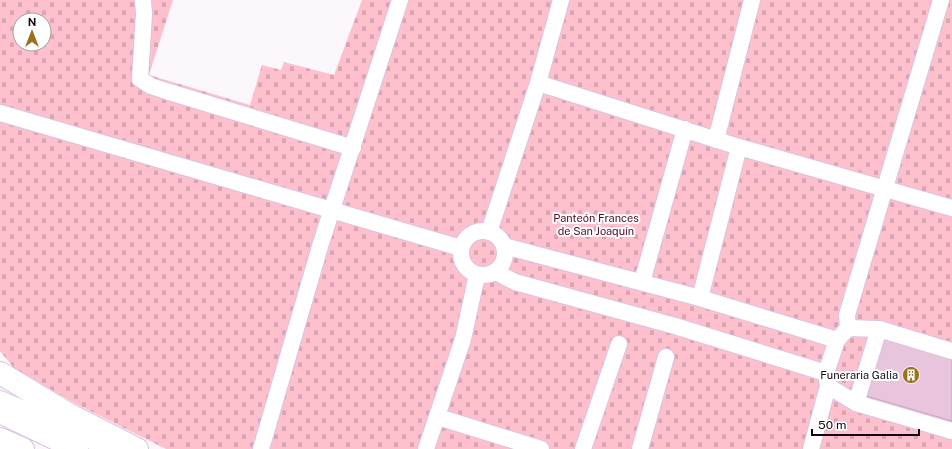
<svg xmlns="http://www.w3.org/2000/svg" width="952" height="449" font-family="'Public Sans',sans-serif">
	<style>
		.cemetery { fill: url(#cemetery-stones); fill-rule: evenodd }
		.building { fill: #e8c5dc; stroke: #c7a5bb }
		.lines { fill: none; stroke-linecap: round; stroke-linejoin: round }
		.minor-casing { stroke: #d8c3e3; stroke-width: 18 }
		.highway-casing { stroke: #d8c3e3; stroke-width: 24 }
		.minor { stroke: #fff; stroke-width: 16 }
		.highway { stroke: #fff; stroke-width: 22 }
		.labels { text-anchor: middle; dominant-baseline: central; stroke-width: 4; stroke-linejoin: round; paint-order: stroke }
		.park-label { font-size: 11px; fill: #540826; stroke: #fff }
		.poi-label { font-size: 11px; fill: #100913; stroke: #fff; text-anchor: end }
	</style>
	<defs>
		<pattern id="cemetery-stones" width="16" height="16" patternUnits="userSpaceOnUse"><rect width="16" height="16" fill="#ffc0ce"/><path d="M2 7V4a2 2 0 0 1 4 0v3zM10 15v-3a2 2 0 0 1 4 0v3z" fill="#daa4b0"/></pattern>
	</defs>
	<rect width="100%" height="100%" fill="#fbf7fd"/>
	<path class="cemetery" d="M 0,0 L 173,0 L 149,75 L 250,105 L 262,65 L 281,70 L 284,62 L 334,75 L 362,0 L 952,0 L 952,449 L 166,449 L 74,403 L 14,368 L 0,351 ZM 20,20 L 44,20 L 44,44 L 20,44 Z"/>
	<path class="building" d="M 882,335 L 952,355 L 952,421 L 863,395 Z"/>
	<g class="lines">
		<defs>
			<g id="minor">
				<path d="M 143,0 L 144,14 L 140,79 L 151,86 L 166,91 L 353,148"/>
				<path d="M 538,83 L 739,147 L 952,208"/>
				<path d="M 0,113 L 461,248"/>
				<path d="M 716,140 L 752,0"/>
				<circle cx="483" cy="253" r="22"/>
				<path d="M 489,232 L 538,83 L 561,0"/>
				<path d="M 504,246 L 700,298 L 837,340"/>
				<path d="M 496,272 L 515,282 L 675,326 L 826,373"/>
				<path d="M 642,282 L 685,129"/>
				<path d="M 700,298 L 739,147"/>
				<path d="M 848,328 L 879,329 L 952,351"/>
				<path d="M 828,386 L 856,403 L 952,431"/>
				<path d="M 0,399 L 36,414 L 108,449"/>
				<path d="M 856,403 L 879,329"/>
				<path d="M 438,417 L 541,449"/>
				<path d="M 261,449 L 321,243 L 400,0"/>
				<path d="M 426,449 L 463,339 L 477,275"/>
				<path d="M 583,449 L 619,344"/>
				<path d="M 640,449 L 666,357"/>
				<path d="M 811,449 L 828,386 L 826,373 L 837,340 L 848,328 L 847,315 L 941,0"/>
			</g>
			<g id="highway">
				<path d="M 0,373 L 70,415 L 137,449"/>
				<path d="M 0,412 L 77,449"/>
				<path d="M 0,439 L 23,449"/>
			</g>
		</defs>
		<use href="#minor" class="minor-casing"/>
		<use href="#highway" class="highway-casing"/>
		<use href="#minor" class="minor"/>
		<use href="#highway" class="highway"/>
	</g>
	<defs>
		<symbol id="building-disc" viewBox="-11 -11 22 22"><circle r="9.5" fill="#9b701e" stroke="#fff"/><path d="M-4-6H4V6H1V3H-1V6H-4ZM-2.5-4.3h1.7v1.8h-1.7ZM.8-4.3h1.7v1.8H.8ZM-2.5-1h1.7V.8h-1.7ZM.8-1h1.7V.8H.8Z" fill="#fff"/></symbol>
	</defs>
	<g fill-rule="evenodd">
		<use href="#building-disc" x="901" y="365" width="20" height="20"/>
	</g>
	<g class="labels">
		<g class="park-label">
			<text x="596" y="218">Panteón Frances<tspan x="596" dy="13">de San Joaquín</tspan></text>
		</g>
		<g class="poi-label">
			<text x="898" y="375">Funeraria Galia</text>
		</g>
	</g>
	<g transform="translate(32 32)"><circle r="19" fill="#ffffff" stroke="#9f9da1"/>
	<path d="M0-3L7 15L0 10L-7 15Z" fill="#9b701e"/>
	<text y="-6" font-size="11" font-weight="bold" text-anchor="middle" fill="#100913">N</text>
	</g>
	<path d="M812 429v6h107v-6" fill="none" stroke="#100913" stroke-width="2"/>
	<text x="818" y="429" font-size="12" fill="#100913" stroke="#ffffff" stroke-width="3" paint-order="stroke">50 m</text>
</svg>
